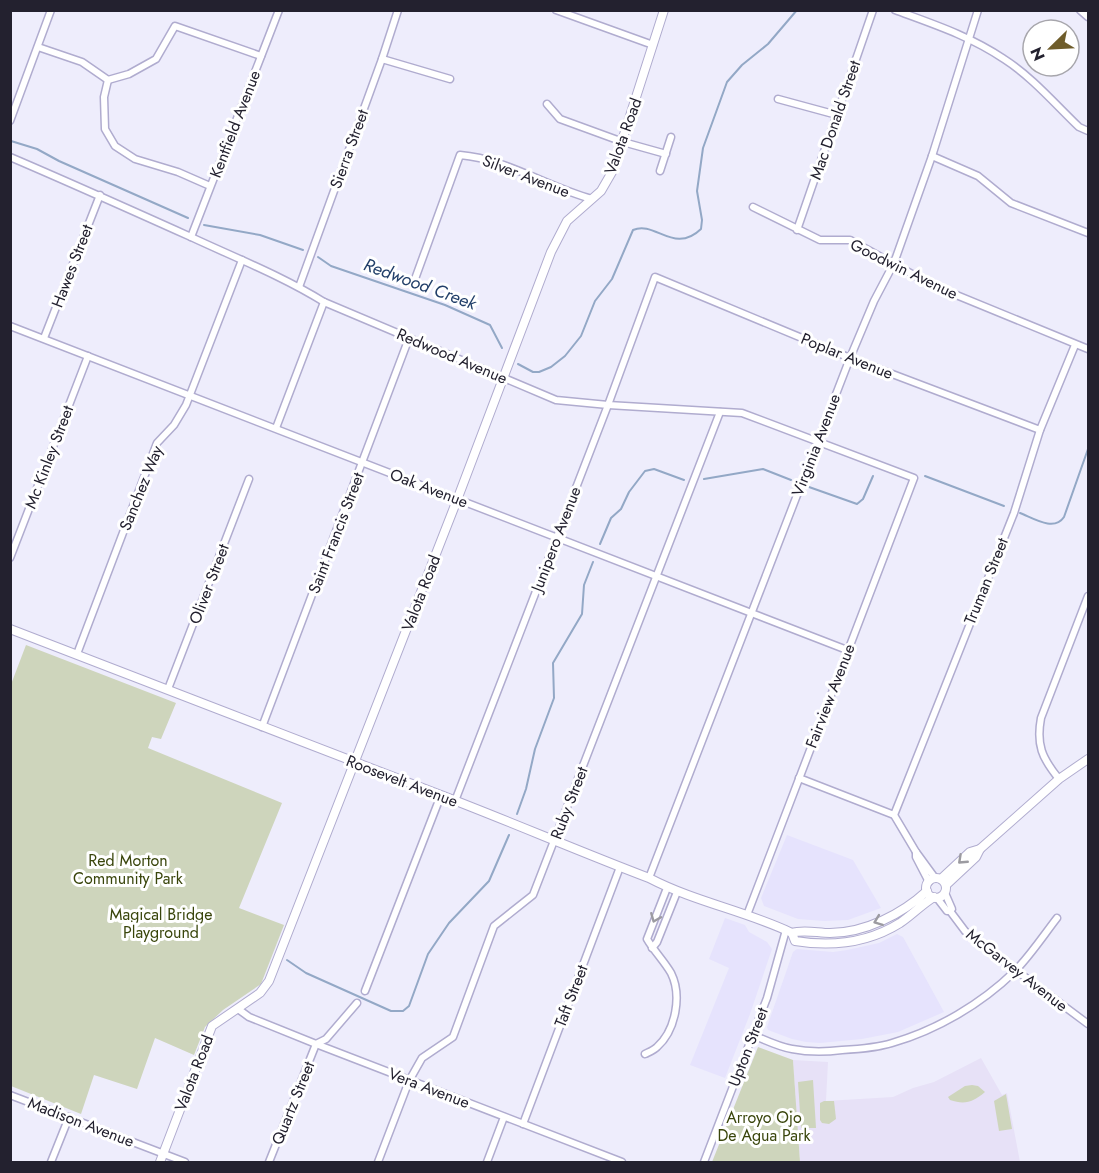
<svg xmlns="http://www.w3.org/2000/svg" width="1099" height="1173" font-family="Jost,sans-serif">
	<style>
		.built { fill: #e6e3fd }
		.education { fill: #e7e1f7 }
		.green { fill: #ced5bc }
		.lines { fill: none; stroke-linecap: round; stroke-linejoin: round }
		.stream { stroke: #93a8c6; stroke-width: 2 }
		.minor-casing { stroke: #b0accf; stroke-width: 9 }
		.tertiary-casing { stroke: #b0accf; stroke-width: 10 }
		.minor { stroke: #fff; stroke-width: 6 }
		.tertiary { stroke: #fff; stroke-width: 8 }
		.oneway { stroke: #9c9ba1 }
		.labels { text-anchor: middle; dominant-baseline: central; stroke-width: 6; stroke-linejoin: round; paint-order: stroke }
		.street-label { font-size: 16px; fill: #23212f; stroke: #fff }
		.park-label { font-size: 16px; fill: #39450b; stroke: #fff }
		.water-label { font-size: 18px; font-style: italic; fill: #223f69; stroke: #fff }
	</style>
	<rect width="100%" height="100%" fill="#eeedfc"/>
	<g class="built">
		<path d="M 787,835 L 853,860 L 881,908 L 848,920 L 824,921 L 798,919 L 764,906 L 761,898 Z"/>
		<path d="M 725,918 L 745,925 L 749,932 L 767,942 L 772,949 L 750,1014 L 725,1078 L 690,1065 L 729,968 L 709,959 Z"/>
		<path d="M 897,934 L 903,937 L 944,1012 L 898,1032 L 862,1039 L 820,1043 L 806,1042 L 792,1039 L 768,1030 L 767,1027 L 793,952 L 797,949 L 833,952 L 847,950 L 879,943 Z"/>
	</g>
	<path class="education" d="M 981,1058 L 1002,1095 L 1007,1093 L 1020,1162 L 800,1162 L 793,1060 L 828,1062 L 826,1101 L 893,1097 L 913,1088 L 934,1082 Z"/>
	<g class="green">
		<path d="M 26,645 L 176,703 L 161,739 L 152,737 L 148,748 L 282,803 L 239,908 L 284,925 L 261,984 L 223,1010 L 205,1027 L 194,1055 L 155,1038 L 137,1089 L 94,1075 L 81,1114 L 11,1086 L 10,687 Z"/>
		<path d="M 758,1047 L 793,1060 L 800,1162 L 712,1162 Z"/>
		<path d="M 813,1080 L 816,1128 L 801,1128 L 798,1082 Z"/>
		<path d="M 972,1085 L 978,1086 L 985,1092 C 973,1102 965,1105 950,1100 L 948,1097 L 965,1086 Z"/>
		<path d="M 1006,1094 L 1012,1129 L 999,1131 L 994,1101 Z"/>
		<path d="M 824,1101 L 834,1101 L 836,1119 L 829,1124 L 822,1123 L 820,1120 L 820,1103 Z"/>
	</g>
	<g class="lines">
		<g class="stream">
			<path d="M 11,141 L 37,149 L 59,161 L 188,218"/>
			<path d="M 204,225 L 260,235 L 303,250"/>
			<path d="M 318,257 L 331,266 L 445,305 L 490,325 L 502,348"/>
			<path d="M 518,364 L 533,372 L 539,372 L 551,367 L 565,356 L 581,336 L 595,301 L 612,279 L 633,230 C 655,220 674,255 701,229 L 702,220 L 697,191 L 703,148 L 727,82 L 742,65 L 768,44 L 797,10"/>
			<path d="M 925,476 L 1004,506"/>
			<path d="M 704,479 L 763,469 L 791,480"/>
			<path d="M 809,487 L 857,504 L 863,499 L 873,476"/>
			<path d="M 1020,513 C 1033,518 1054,532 1064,517 L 1088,449"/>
			<path d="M 600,544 L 611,518 L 621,509 L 629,492 L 645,471 L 654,469 L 684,480"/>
			<path d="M 517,814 L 526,789 L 535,749 L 554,698 L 553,663 L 582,614 L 584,585 L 593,562"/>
			<path d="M 287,960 L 306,973 L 391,1011 L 403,1011 L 409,1006 L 428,954 L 449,923 L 489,881 L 509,835"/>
		</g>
		<defs>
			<g id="minor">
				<path d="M 556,10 L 653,45"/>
				<path d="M 895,10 C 933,24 970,36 1004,59 C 1032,77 1055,104 1079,127 L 1088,131"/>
				<path d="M 1080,10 L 1088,17"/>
				<path d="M 38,47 L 82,62 L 108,80"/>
				<path d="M 382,59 L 450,79"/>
				<path d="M 108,80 L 129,74 L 156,59 L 175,26 L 261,56"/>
				<path d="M 108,80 L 104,97 L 105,129 L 115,146 L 135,159 L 178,172 L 210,186"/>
				<path d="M 778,99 L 837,115"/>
				<path d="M 547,104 L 560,119 L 623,142 L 666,154"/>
				<path d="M 10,121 L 51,10"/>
				<path d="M 932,156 L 978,176 L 1011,203 L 1088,233"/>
				<path d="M 10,157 C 71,183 131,210 191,237 C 236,258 282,276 324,302 L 556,400 L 608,405 L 742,413 L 914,478 L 747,915"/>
				<path d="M 660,171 L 671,137"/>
				<path d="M 753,207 L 820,240 L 850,240 L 932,285 L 1088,349"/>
				<path d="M 797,230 L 873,10"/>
				<path d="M 191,237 L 279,10"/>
				<path d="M 415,279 L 460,155 C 507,159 547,187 592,199"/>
				<path d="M 299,287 L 382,59 L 398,10"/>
				<path d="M 10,326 L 847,650"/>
				<path d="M 44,338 L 100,195"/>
				<path d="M 276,428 L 324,302"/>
				<path d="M 10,558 L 88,356"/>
				<path d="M 77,654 L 157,443 L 174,425 L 186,405 L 242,260"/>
				<path d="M 168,689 L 249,479"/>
				<path d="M 262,727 L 409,338"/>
				<path d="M 799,778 L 894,815 L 916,852"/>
				<path d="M 1059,779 C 1042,758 1036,745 1041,718 L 1088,596"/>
				<path d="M 455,801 L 608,405 L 655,277 L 850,358 L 1040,430"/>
				<path d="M 894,815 L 1014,513 L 1040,430 L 1075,345"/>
				<path d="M 649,878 L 850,358 L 874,301 L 894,263 L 932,156 L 978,10"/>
				<path d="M 929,882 L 916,857 L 916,852 L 935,878"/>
				<path d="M 937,898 L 947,911 L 950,911 L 952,909 L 945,893"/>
				<path d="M 950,911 L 965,931 L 982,945 L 1088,1024"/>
				<path d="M 652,948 L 657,942 L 677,892"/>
				<path d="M 365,991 L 441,795"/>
				<path d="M 238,1009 L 249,1017 L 316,1044 L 622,1162"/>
				<path d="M 753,1035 C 765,1040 779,1047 792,1049 C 807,1052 826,1052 842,1050 C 859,1049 876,1048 892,1043 C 937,1030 981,1004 1014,972 C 1030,956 1043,936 1057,918"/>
				<path d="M 645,1054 C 649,1052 654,1050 657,1047 C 676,1030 682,995 671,973 C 664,961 654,951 647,939 L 667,888"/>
				<path d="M 10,1095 L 185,1162"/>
				<path d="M 523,1124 L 620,867"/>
				<path d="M 51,1162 L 69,1117"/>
				<path d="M 269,1162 L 316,1044 L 326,1039 L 357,1003"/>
				<path d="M 378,1162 L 409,1081 L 422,1058 L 453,1037 L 494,926 L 533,895 L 720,412"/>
				<path d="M 487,1162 L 504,1117"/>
				<path d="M 704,1162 L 767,998 L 786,930"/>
			</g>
			<g id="tertiary">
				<path d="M 10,629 C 153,684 295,739 438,794 C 509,821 578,851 649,878 C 695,902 746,911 792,933"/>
				<path d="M 980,849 L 1059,779 L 1088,759"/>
				<circle cx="936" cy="888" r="10"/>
				<path d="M 941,879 L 970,852 L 980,849 L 976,857 L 946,885"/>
				<path d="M 927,891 C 902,914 865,933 830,933 C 818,933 803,929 792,933 L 795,941 C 832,947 868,943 900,923 C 912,915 921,905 934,897"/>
				<path d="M 160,1162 L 212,1026 L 260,993 L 269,981 L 457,500 L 551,252 L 567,221 L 601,191 L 612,172 L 664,10"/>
			</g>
		</defs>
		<use href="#minor" class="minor-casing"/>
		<use href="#tertiary" class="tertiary-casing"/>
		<use href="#minor" class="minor"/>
		<use href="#tertiary" class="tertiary"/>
	</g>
	<defs><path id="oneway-chevron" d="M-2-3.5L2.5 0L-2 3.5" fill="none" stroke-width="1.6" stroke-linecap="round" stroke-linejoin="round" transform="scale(1.5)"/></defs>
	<g class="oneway">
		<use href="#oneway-chevron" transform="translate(962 860) rotate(137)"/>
		<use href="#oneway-chevron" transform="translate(655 918) rotate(112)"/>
		<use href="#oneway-chevron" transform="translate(878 921) rotate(159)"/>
	</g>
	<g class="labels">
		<g class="street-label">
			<text transform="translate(835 120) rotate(-71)">Mac Donald Street</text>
			<text transform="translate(235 124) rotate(-69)">Kentfield Avenue</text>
			<text transform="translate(623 136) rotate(-70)">Valota Road</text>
			<text transform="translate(349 149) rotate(-70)">Sierra Street</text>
			<text transform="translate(526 176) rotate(21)">Silver Avenue</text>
			<text transform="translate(72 266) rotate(-69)">Hawes Street</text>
			<text transform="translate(904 269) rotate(26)">Goodwin Avenue</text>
			<text transform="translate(452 356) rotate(23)">Redwood Avenue</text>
			<text transform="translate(847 356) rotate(22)">Poplar Avenue</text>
			<text transform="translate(816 445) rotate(-69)">Virginia Avenue</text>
			<text transform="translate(49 457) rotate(-69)">Mc Kinley Street</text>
			<text transform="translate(141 488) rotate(-68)">Sanchez Way</text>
			<text transform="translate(429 488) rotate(21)">Oak Avenue</text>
			<text transform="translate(336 533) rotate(-69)">Saint Francis Street</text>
			<text transform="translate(556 539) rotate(-69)">Junipero Avenue</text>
			<text transform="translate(986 581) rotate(-68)">Truman Street</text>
			<text transform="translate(209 584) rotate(-69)">Oliver Street</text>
			<text transform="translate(421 593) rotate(-69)">Valota Road</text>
			<text transform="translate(830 696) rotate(-69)">Fairview Avenue</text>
			<text transform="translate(402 781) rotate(21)">Roosevelt Avenue</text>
			<text transform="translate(569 803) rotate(-69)">Ruby Street</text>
			<text transform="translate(1017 970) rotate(38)">McGarvey Avenue</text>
			<text transform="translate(571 996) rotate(-69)">Taft Street</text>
			<text transform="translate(748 1047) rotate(-69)">Upton Street</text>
			<text transform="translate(194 1073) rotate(-69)">Valota Road</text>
			<text transform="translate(429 1088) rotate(21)">Vera Avenue</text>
			<text transform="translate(293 1103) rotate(-68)">Quartz Street</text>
			<text transform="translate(81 1122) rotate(21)">Madison Avenue</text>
		</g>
		<g class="park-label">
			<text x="128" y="860">Red Morton<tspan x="128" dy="18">Community Park</tspan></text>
			<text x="161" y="914">Magical Bridge<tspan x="161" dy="18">Playground</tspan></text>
			<text x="764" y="1117">Arroyo Ojo<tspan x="764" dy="18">De Agua Park</tspan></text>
		</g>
		<g class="water-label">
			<text transform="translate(420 284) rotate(20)">Redwood Creek</text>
		</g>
	</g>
	<rect width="1099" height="1173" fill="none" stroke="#23212f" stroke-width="24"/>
	<g transform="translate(1051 48) rotate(246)"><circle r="28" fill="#ffffff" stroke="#a7a6ac" stroke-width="1.5"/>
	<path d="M0-4.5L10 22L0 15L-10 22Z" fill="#6f5d2b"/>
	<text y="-9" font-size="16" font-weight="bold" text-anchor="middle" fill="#23212f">N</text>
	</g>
</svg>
